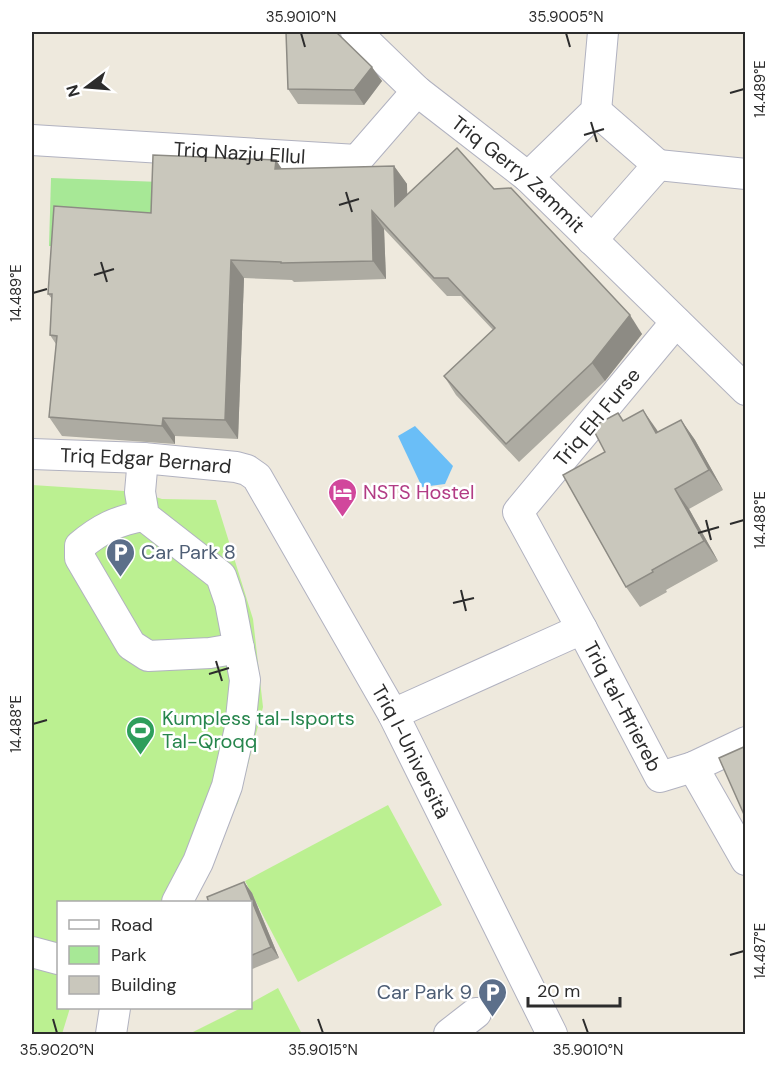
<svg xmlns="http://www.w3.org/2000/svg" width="777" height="1066" font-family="'DM Sans',sans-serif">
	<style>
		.green { fill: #a7e896 }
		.pitch { fill: #bbf091 }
		.water { fill: #6abef7 }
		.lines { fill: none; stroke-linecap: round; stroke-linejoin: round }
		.minor-casing { stroke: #b1b2c0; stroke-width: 32 }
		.minor { stroke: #fff; stroke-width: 30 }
		.wall { fill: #adaba2 }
		.shaded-wall { fill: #8d8b84 }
		.building { fill: #c9c7bc; stroke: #8d8b84; stroke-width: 1.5 }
		.ticks { fill: none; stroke: #2c2c2c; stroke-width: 2 }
		.labels { text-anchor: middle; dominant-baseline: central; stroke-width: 5; stroke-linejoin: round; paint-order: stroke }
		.street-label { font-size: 20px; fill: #2c2c2c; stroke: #fff }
		.hotel-label { font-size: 20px; fill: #b23c85; stroke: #fff; text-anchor: start }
		.service-label { font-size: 20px; fill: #4e5e75; stroke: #fff; text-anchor: start }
		.leisure-label { font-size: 20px; fill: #27864d; stroke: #fff; text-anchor: start }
		.neatline { fill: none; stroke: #2c2c2c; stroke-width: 2 }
		.ticks-label { font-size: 15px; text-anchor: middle; fill: #2c2c2c }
	</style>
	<rect width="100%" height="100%" fill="#eee9dd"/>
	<path class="green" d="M 51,178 L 161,182 L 159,250 L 49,246 Z"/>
	<g class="pitch">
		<path d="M 32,485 L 140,492 L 162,499 L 216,500 L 253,619 L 263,707 L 238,803 L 184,902 L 58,902 L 58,1008 L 70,1008 L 62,1034 L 32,1034 Z"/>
		<path d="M 388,805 L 442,905 L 298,982 L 245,881 Z"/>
		<path d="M 278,988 L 302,1034 L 189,1034 L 241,1008 L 250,1008 L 251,1003 Z"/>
	</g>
	<path class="water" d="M 415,426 L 453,466 L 445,484 L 422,487 L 398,436 Z"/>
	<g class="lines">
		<defs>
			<g id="minor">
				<path id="s1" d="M 356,32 L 417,91 L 528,177 L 746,390"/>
				<path d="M 596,111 L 658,165"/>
				<path id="s2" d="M 32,140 L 357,160 L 417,91"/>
				<path d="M 658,165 L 746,174"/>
				<path d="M 528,177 L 596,111 L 603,32"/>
				<path d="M 592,240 L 658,165"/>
				<path id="s3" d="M 676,322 L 518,512 L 582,629 L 660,777 L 693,767 L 746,742"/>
				<path id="s4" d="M 32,454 L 143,458 L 236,467 L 247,470 L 257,477 L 393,714 L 552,1034"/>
				<path d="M 143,458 L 140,492 L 144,516 L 221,576 L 230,602 L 245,680 L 240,728 L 227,786 L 198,862 L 177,902"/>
				<path d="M 144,516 C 118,520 100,529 80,546 L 80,558 L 131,645 L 148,656 L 210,653 L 239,648"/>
				<path d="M 393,714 L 582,629"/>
				<path d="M 693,767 L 746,860"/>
				<path d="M 32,952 L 58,959"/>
				<path d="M 111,1034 L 115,1008"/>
				<path d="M 449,1034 L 476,1013"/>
			</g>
		</defs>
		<use href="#minor" class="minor-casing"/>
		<use href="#minor" class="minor"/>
	</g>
	<g class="wall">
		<path d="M 286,32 L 337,32 L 338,33 L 337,33 L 382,81 L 364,105 L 298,104 L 288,89 Z"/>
		<path d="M 394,166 L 407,184 L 407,195 L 494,189 L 642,334 L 605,381 L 519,462 L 456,395 L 444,376 L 493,330 L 461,296 L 447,296 L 384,229 L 386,279 L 294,282 L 292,280 L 244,278 L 238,439 L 175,436 L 175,444 L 62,436 L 49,417 L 56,344 L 50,335 L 52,299 L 48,294 L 151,213 L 282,169 Z"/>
		<path d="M 618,413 L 623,421 L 659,432 L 681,420 L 695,440 L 723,490 L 689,509 L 718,561 L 666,590 L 667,592 L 640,607 L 626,587 L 605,452 Z"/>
		<path d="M 244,882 L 252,893 L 279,958 L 250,970 L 250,903 Z"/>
	</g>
	<g class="shaded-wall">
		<path d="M 372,67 L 382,81 L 364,105 L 354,90 Z"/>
		<path d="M 276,160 L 288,178 L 275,169 Z"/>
		<path d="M 394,166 L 407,184 L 408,224 L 395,206 Z"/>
		<path d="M 372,211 L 384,229 L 386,279 L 373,261 Z"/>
		<path d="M 231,260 L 244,278 L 238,439 L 225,420 Z"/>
		<path d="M 630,315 L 642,334 L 605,381 L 592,363 Z"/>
		<path d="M 643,410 L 657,430 L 670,453 L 656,433 Z"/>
		<path d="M 163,418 L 175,436 L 175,444 L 162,426 Z"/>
		<path d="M 681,420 L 695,440 L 723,490 L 709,470 Z"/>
		<path d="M 675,489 L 689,509 L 718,561 L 704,541 Z"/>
		<path d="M 244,882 L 252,893 L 279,958 L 271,947 Z"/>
	</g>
	<g class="building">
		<path d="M 286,32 L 336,32 L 372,67 L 354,90 L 288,89 Z"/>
		<path d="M 457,148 L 494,189 L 511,188 L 630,315 L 592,363 L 506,444 L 444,376 L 495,328 L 448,278 L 434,278 L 372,211 L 373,261 L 281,263 L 281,262 L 231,260 L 225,420 L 163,418 L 162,426 L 49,417 L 57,336 L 50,335 L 52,294 L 48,294 L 54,206 L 151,213 L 153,155 L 276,160 L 275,169 L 394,166 L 395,206 Z"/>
		<path d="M 643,410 L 656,433 L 681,420 L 709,470 L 675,489 L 704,541 L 652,570 L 653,572 L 626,587 L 563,475 L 605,452 L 592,427 L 618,413 L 623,421 Z"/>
		<path d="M 746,746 L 746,819 L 719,758 Z"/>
		<path d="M 244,882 L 271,947 L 250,956 L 250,903 L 209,903 L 207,897 Z"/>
	</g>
	<path class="ticks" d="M 301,33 L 305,47M 566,33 L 570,47M 730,93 L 744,89M 591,122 L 597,142M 584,135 L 604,129M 346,192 L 352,212M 339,205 L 359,199M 101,262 L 107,282M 94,275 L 114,269M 33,293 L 47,289M 706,520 L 711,540M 730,524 L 744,520M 698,533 L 719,527M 461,590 L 466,611M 453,603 L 474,598M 216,661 L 222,681M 209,674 L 229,668M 33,724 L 47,720M 730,955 L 744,951M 53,1019 L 57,1033M 318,1019 L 323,1033M 583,1019 L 588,1033"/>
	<defs>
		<symbol id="hotel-pin" viewBox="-11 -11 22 30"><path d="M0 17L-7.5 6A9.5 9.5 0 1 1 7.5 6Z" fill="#d1479c" stroke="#fff"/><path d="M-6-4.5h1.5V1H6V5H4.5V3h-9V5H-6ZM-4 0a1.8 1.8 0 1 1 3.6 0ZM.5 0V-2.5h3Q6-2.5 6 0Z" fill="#fff"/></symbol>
		<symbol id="parking-pin" viewBox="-11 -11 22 30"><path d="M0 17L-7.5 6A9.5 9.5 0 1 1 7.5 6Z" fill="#5c6f8a" stroke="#fff"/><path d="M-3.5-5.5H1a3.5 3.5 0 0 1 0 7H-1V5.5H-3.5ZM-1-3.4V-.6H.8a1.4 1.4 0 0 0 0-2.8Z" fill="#fff"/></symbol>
		<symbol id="stadium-pin" viewBox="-11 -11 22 30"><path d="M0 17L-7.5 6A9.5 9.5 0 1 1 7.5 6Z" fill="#2e9e5b" stroke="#fff"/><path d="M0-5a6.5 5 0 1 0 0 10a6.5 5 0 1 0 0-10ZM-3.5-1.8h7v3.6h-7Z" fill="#fff"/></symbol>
	</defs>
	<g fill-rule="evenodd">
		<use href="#hotel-pin" x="326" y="476" width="33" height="45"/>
		<use href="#parking-pin" x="104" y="536" width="33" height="45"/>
		<use href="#stadium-pin" x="124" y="714" width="33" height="45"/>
		<use href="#parking-pin" x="476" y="976" width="33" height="45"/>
	</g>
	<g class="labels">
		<g class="street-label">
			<text stroke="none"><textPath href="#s2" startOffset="208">Triq Nazju Ellul</textPath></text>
			<text stroke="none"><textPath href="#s1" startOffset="216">Triq Gerry Zammit</textPath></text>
			<text transform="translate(597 417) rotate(-50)">Triq EH Furse</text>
			<text stroke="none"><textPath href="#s4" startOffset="114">Triq Edgar Bernard</textPath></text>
			<text stroke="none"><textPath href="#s3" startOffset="468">Triq tal-Ħriereb</textPath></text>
			<text stroke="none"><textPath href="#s4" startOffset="543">Triq l-Università</textPath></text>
		</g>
		<g class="hotel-label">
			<text x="363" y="492">NSTS Hostel</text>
		</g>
		<g class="service-label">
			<text x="141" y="552">Car Park 8</text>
			<text x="472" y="992" text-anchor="end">Car Park 9</text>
		</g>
		<g class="leisure-label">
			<text x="162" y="718">Kumpless tal-Isports<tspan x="162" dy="23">Tal-Qroqq</tspan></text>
		</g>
	</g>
	<rect width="777" height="1066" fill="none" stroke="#ffffff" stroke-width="66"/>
	<rect x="57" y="901" width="195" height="108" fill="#ffffff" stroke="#ababab" stroke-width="1.5"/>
	<rect x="69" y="920" width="30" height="9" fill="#ffffff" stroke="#ababab" stroke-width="1.5"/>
	<text x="111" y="931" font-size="18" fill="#2c2c2c">Road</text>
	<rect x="69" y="946" width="30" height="18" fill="#a7e896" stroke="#ababab" stroke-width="1.5"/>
	<text x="111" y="961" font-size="18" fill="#2c2c2c">Park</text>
	<rect x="69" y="976" width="30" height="18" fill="#c9c7bc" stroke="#ababab" stroke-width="1.5"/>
	<text x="111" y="991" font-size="18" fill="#2c2c2c">Building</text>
	<g transform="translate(87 87) rotate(254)" stroke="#ffffff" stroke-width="4.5" paint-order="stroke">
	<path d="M0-4.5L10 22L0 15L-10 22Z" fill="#2c2c2c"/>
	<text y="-9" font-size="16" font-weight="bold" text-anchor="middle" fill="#2c2c2c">N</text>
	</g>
	<path d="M528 997v9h92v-9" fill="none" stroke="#2c2c2c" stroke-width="3"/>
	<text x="537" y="997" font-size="18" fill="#2c2c2c" stroke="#ffffff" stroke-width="4.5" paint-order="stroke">20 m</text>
	<rect x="33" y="33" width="711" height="1000" class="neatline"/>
	<g class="ticks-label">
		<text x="301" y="22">35.9010°N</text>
		<text x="566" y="22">35.9005°N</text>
		<text transform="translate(760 89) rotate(-90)" y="5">14.489°E</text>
		<text transform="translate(16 293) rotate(-90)" y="5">14.489°E</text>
		<text transform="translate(760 520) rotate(-90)" y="5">14.488°E</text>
		<text transform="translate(16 724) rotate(-90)" y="5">14.488°E</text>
		<text transform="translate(760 951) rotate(-90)" y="5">14.487°E</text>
		<text x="57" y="1055">35.9020°N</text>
		<text x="323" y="1055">35.9015°N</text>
		<text x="588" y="1055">35.9010°N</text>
	</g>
</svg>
